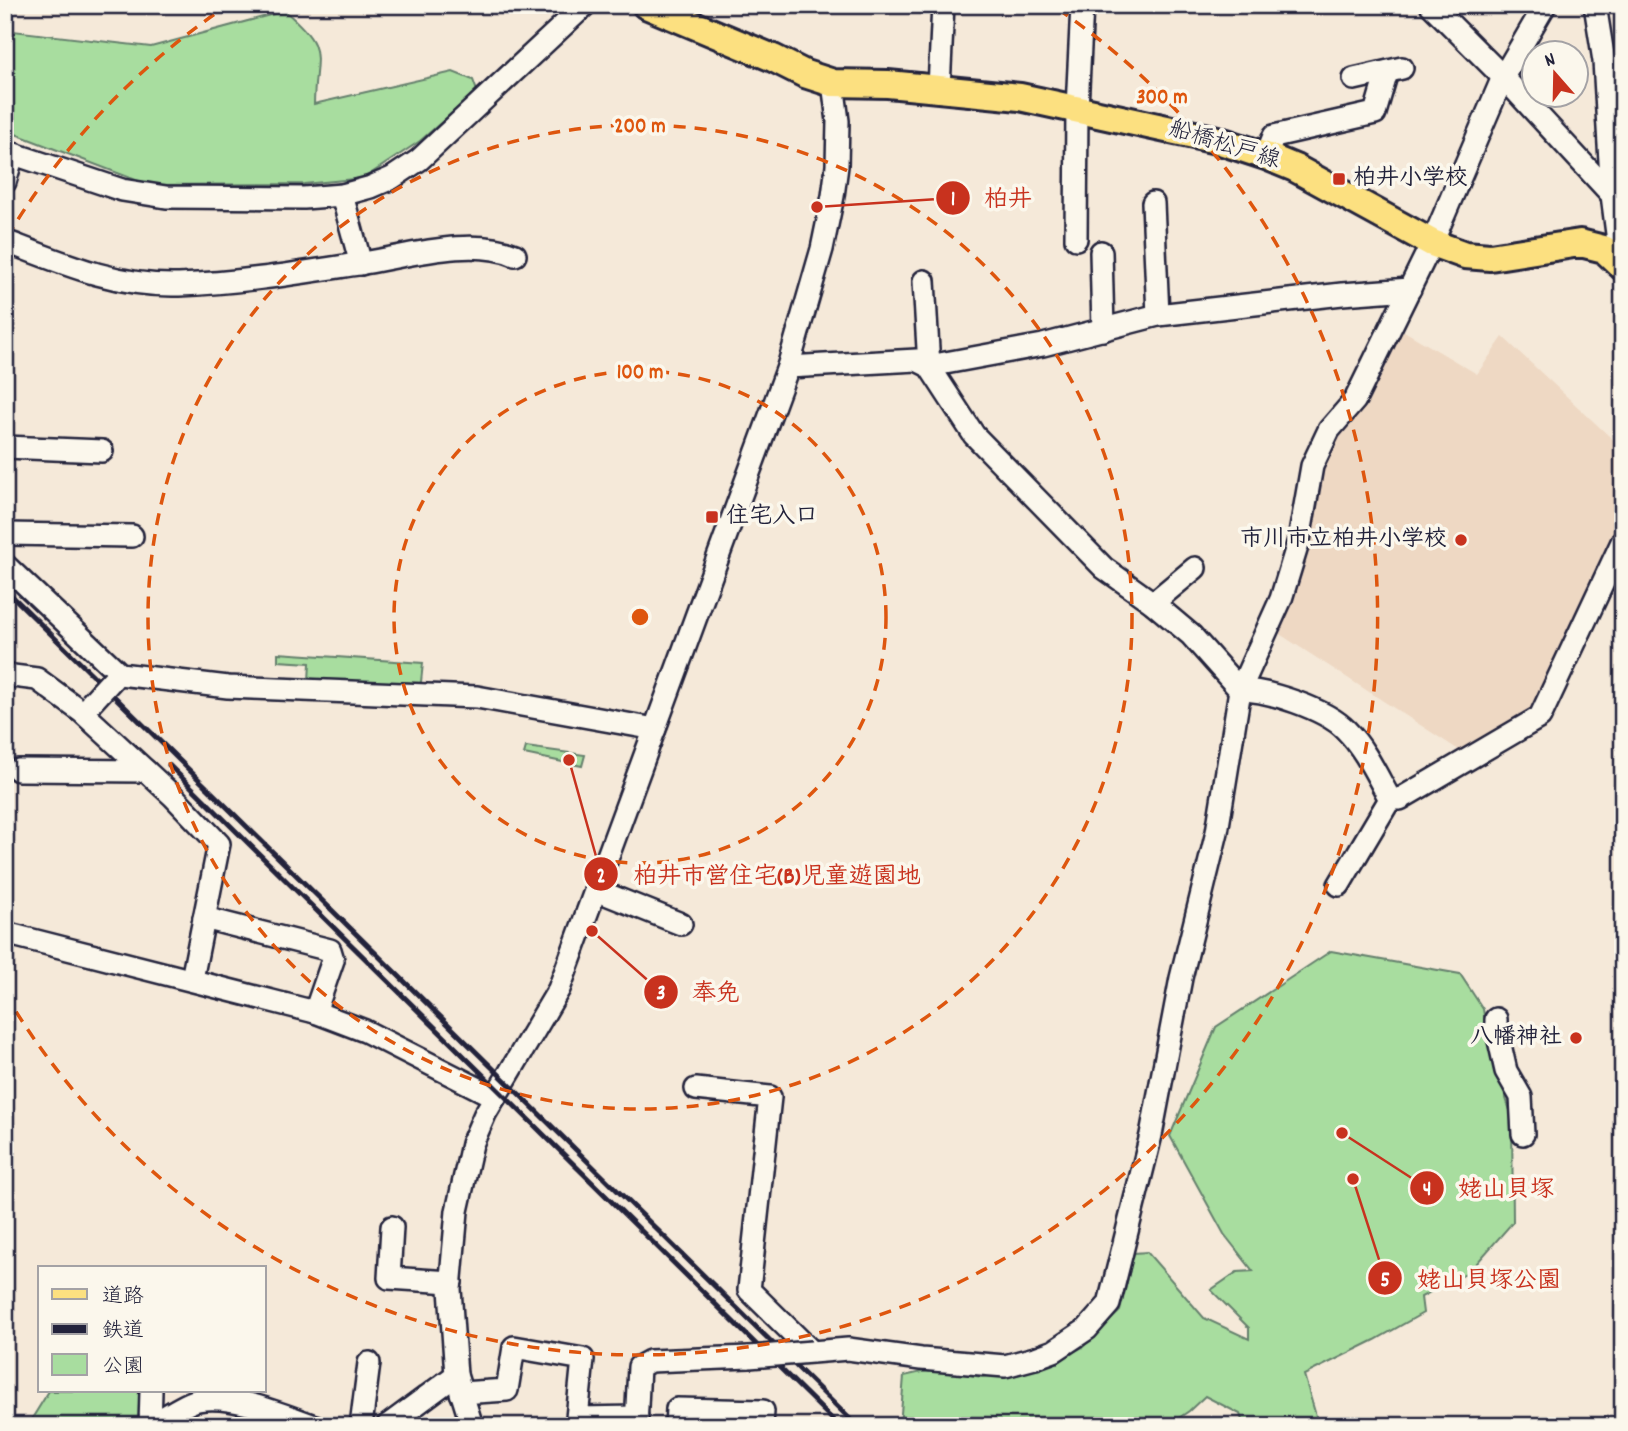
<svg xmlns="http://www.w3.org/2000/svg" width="1628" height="1431" font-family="Dekko,'Klee One',sans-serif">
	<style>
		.built { fill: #eed8c3 }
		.green { fill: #a8dd9f; stroke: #65806d; stroke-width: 2 }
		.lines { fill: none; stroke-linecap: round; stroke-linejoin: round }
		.minor-casing { stroke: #22223b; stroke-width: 26 }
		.major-casing { stroke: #22223b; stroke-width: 32 }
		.minor { stroke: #fbf7ec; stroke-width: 21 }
		.major { stroke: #fce080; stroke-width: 26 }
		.rail { stroke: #22223b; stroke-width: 5 }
		.minor-bridge-casing { stroke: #22223b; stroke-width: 26; stroke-linecap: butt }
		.minor-bridge { stroke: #fbf7ec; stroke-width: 21 }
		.ring { fill: none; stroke: #de560e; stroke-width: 3.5; stroke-dasharray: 12 9 }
		.poi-dot { fill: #c8321e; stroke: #fbf7ec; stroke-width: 2.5 }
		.labels { text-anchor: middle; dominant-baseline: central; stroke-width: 7; stroke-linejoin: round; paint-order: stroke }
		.street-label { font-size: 23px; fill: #22223b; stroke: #fbf7ec }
		.poi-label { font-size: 23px; font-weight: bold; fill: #22223b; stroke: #fbf7ec; text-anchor: start }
		.centre { fill: #de560e; stroke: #fbf7ec; stroke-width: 3.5 }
		.ring-label { font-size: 21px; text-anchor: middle; font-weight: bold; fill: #de560e; stroke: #fbf7ec; stroke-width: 7; stroke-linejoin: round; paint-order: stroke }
		.leader { fill: none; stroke: #c8321e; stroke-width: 2.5 }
		.callout-dot { fill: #c8321e; stroke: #fbf7ec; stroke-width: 2.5 }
		.mark-label { font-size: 21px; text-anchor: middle; font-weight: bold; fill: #fff }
		.callout-label { font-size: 24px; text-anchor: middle; font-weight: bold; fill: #c8321e; stroke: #fbf7ec; stroke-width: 7; stroke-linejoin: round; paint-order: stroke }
	</style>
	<rect width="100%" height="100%" fill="#f5e9d9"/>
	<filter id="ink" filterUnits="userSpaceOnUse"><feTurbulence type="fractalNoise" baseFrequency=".0143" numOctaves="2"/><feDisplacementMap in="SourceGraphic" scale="14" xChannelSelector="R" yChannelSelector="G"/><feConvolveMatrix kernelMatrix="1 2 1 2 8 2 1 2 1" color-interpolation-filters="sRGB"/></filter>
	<g filter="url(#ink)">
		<path class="built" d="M 1399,328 L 1477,374 L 1503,337 L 1623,449 L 1623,530 L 1533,715 L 1465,754 L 1275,631 L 1317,475 L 1334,440 Z"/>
		<g class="green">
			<path d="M 285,11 C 329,49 315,52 314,104 L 453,72 L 473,80 L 477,91 L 420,141 L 364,178 L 304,184 L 149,185 L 5,130 L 5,30 L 151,47 Z"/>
			<path d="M 278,653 L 423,663 L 421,682 L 415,688 L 309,681 L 310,663 L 278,661 Z"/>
			<path d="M 526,747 L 585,755 L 582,766 L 524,754 Z"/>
			<path d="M 1331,951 L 1460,974 L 1483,1009 L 1489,1045 L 1512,1117 L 1513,1222 L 1470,1271 L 1421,1297 L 1423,1313 L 1375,1340 L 1304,1375 L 1319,1426 L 1244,1426 L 1240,1414 L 1205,1396 L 1189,1411 L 1167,1426 L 900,1426 L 904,1376 L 935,1369 L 982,1377 L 1040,1369 L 1083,1347 L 1120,1311 L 1134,1253 L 1147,1252 L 1204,1318 L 1249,1339 L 1249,1328 L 1211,1290 L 1237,1272 L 1253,1271 L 1224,1234 L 1170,1136 L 1216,1027 Z"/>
			<path d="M 49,1391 L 145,1391 L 152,1426 L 5,1426 L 31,1420 Z"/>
		</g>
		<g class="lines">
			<defs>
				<g id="minor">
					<path d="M 1431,5 L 1503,77 L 1612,195"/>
					<path d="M 1595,5 L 1604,61 L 1612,195 L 1621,265"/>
					<path d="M 1354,79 L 1402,68"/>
					<path d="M 939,88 L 943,5"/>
					<path d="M 5,151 L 122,190 L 166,197 L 304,198 L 342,195 L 371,187 L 392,178 L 419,160 L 585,5"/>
					<path d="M 1266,156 L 1274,136 L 1375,113 L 1387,72"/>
					<path d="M 5,182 L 13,154"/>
					<path d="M 342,195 L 361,264"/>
					<path d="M 1153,203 L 1158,315"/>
					<path d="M 1076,239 L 1077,108 L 1082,5"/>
					<path d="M 5,241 C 62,263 117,287 179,285 C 239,283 299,273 358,264 C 405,257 471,236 515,255"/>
					<path d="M 1101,252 L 1103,330"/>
					<path d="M 924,281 L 929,366 L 1043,345 L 1158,315 L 1342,294 L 1410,289"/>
					<path d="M 788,367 L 917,360 L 929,366 L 974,435 L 1104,568 L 1153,603 L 1191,635 L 1240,690 C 1268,690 1326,709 1346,730 C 1365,749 1377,776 1390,799"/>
					<path d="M 5,447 L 102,451"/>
					<path d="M 5,534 L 132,536"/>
					<path d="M 5,565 L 120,674 L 228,687 L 477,697 L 655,729"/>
					<path d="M 1153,603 L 1195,568"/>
					<path d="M 5,675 L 37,679 L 82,712 L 173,796 L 219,844 L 192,979"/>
					<path d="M 18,770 L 146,771"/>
					<path d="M 1390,799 L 1400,799 L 1540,717 L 1623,540"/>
					<path d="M 1339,885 L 1390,799"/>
					<path d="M 596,890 L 681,924"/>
					<path d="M 204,918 L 330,950 L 333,960 L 315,1012"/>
					<path d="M 5,933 L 315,1012 L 365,1031 L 495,1097"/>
					<path d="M 1496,1019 L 1496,1027 L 1506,1071 L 1521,1097 L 1523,1134"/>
					<path d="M 696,1089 L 770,1097 L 749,1290 L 812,1352 L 848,1349 L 921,1359 L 1005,1366 L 1035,1358 L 1054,1351 L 1087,1329 L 1109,1304 L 1151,1135 L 1181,978 L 1217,832 L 1240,690 L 1281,599 L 1299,540 L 1312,466 L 1329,430 L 1355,400 L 1432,243 L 1503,77 L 1545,5"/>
					<path d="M 392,1227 L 389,1278 L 451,1282"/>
					<path d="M 461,1393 L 507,1390 L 514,1347 L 583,1359 L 577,1418 L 637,1417"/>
					<path d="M 150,1425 L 151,1391"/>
					<path d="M 149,1426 C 163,1419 184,1403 198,1400 C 231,1393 283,1415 315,1426"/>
					<path d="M 361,1426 L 369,1363"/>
					<path d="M 387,1426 L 456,1375"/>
					<path d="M 472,1426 L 456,1375 L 450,1289 L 457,1211 L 472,1144 L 485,1114 L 559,989 L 788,367 L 822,249 L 833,196 L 837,166 L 838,121 L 833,83"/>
					<path d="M 636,1426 L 639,1367 L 650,1361 L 749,1357"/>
					<path d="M 676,1426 L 677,1409 L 763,1411 L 762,1426"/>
				</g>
				<path id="major" d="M 646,5 L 773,58 L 805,74 L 833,83 L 888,84 L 1020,97 L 1217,140 L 1266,156 L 1295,168 L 1432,243 L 1465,255 L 1490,257 L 1580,243 L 1604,249 L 1623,267"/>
			</defs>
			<use href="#minor" class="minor-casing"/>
			<use href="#major" class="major-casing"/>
			<use href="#minor" class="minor"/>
			<use href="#major" class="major"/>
			<g class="rail">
				<path d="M 5,589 L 857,1426"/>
				<path d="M 169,765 L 839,1426"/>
			</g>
			<defs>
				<g id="minor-bridge">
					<path d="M 91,703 L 113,679"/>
					<path d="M 749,1357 L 812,1352"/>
				</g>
			</defs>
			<use href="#minor-bridge" class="minor-bridge-casing"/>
			<use href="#minor-bridge" class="minor-bridge"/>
		</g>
	</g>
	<g class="ring">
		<circle cx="640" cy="617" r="246"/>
		<circle cx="640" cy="617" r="492"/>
		<path d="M7 237A738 738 0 0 1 222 9M1058 9A738 738 0 1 1 7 997"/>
	</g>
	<g class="poi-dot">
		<rect x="1332" y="172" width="14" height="14" rx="3.5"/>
		<rect x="705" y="510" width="14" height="14" rx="3.5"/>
		<circle cx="1461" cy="540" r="7"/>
		<circle cx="1576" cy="1038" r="7"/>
	</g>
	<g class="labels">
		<g class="street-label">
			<text transform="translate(1224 146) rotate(17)">船橋松戸線</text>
		</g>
		<g class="poi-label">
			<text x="1353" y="179">柏井小学校</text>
			<text x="726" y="517">住宅入口</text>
			<text x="1447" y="540" text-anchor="end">市川市立柏井小学校</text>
			<text x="1562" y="1038" text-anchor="end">八幡神社</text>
		</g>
	</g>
	<circle cx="640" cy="617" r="10" class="centre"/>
	<g class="ring-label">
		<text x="1162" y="103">300 m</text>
		<text x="640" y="132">200 m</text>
		<text x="640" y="378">100 m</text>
	</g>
	<path class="leader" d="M817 207L953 198M569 760L601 874M592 931L661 992M1342 1133L1427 1188M1353 1179L1385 1278"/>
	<g class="callout-dot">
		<circle cx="817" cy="207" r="7"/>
		<circle cx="569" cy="760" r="7"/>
		<circle cx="592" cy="931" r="7"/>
		<circle cx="1342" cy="1133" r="7"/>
		<circle cx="1353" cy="1179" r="7"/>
		<circle cx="953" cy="198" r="18"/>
		<circle cx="601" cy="874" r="18"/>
		<circle cx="661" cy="992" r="18"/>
		<circle cx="1427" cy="1188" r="18"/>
		<circle cx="1385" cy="1278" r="18"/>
	</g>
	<g class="mark-label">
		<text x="953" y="205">1</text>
		<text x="601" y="882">2</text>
		<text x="661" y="999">3</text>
		<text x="1427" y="1195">4</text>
		<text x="1385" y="1286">5</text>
	</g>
	<g class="callout-label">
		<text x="1008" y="206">柏井</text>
		<text x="777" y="883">柏井市営住宅(B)児童遊園地</text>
		<text x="716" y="1000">奉免</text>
		<text x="1506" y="1196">姥山貝塚</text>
		<text x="1489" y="1287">姥山貝塚公園</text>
	</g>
	<rect width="1628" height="1431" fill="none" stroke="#fbf7ec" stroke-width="28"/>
	<rect x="14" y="14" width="1600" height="1403" fill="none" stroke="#22223b" stroke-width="2.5" filter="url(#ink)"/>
	<rect x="38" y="1266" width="228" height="126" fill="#fbf7ec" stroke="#a4a2a5" stroke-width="2"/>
	<rect x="52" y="1289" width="35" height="10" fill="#fce080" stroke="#a4a2a5" stroke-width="2"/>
	<text x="102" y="1302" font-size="21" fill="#22223b">道路</text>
	<rect x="52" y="1324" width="35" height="10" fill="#22223b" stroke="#a4a2a5" stroke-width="2"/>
	<text x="102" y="1336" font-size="21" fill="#22223b">鉄道</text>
	<rect x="52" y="1354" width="35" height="21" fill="#a8dd9f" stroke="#a4a2a5" stroke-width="2"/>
	<text x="102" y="1372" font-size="21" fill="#22223b">公園</text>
	<g transform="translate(1555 74) rotate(340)"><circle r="33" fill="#fbf7ec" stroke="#a4a2a5" stroke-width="2"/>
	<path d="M0-5L12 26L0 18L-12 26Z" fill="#c8321e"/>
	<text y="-10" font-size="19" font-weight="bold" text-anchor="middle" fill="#22223b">N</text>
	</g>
</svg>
